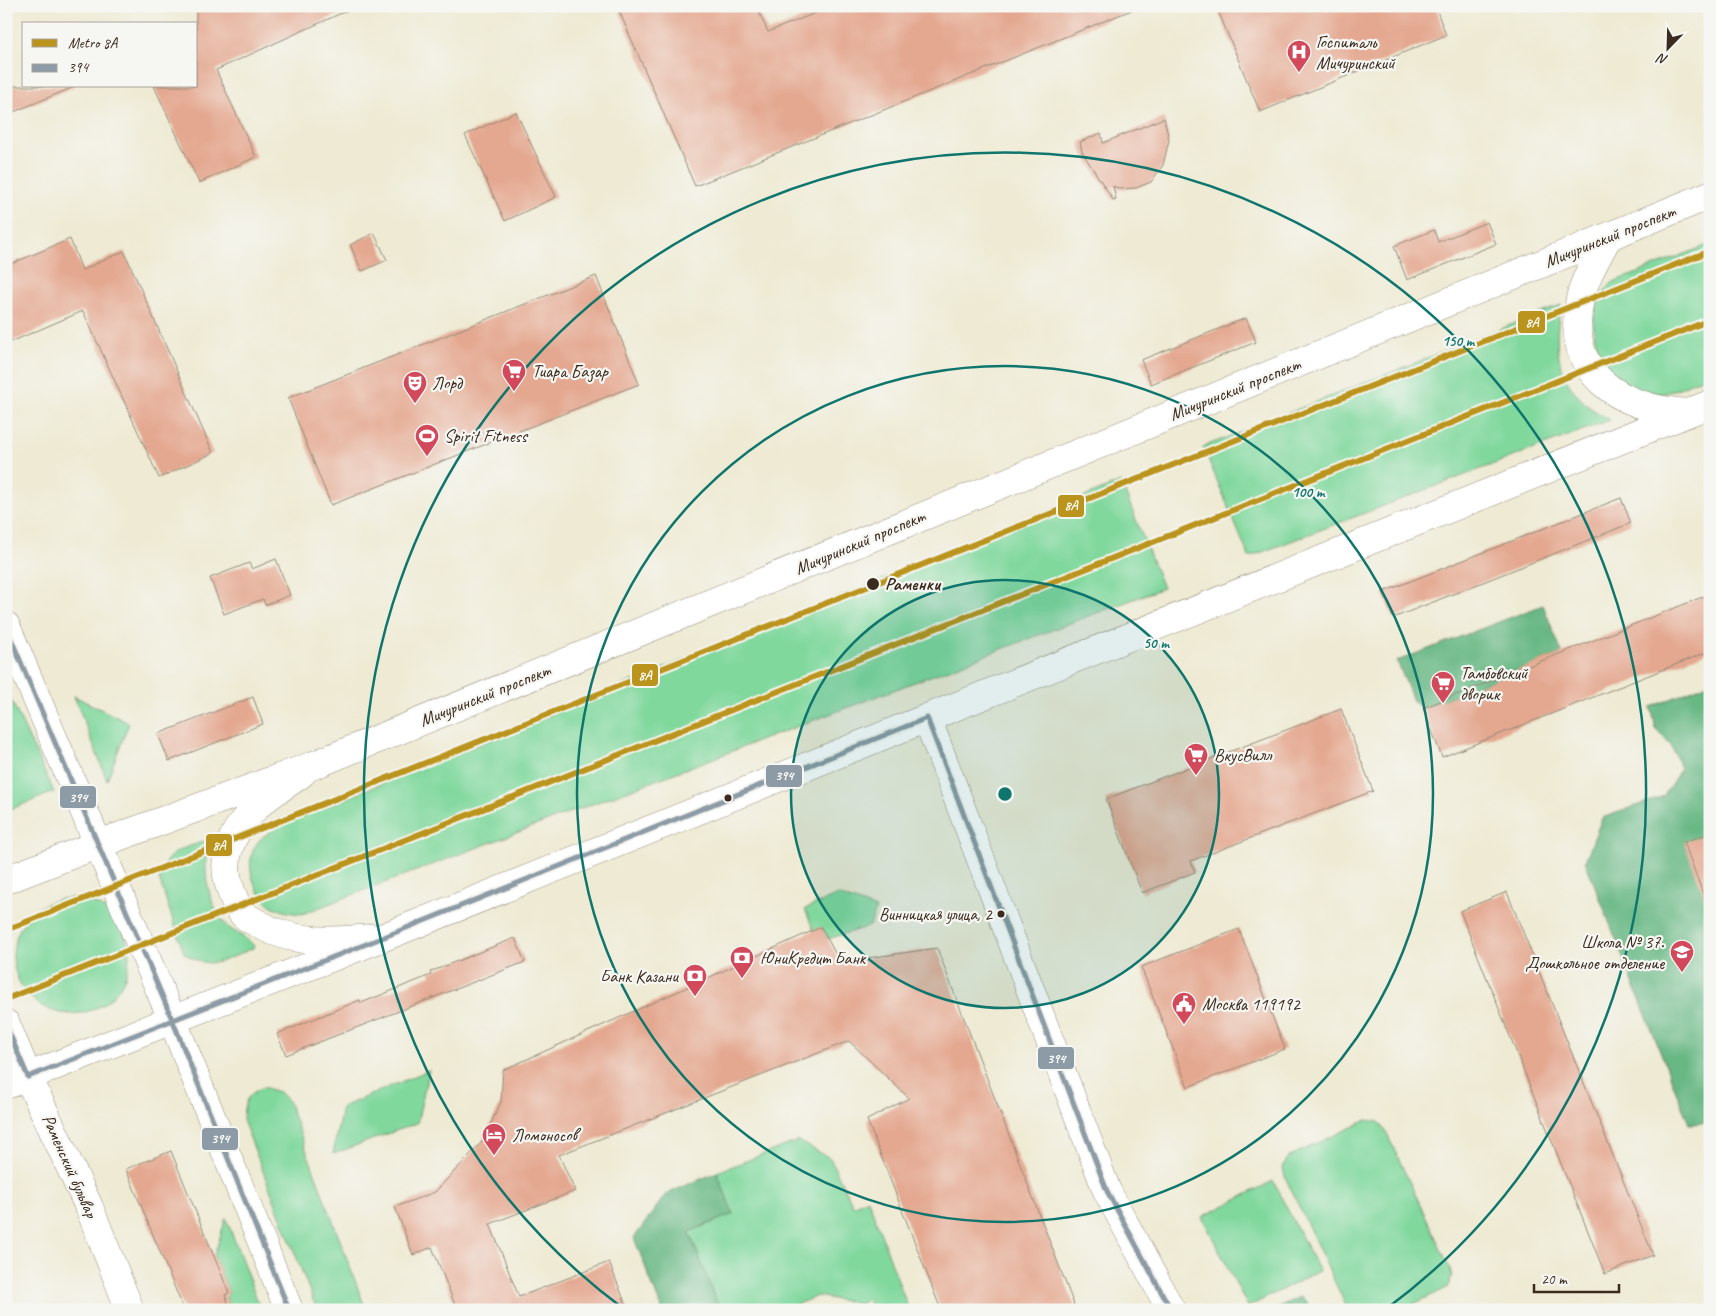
<svg xmlns="http://www.w3.org/2000/svg" width="1716" height="1316" font-family="Caveat,sans-serif">
	<style>
		.green { fill: #80d89d; stroke: #5e815e }
		.forest { fill: #68b884; stroke: #527151 }
		.building { fill: #e4a78f }
		.lines { fill: none; stroke-linecap: round; stroke-linejoin: round }
		.tertiary-casing { stroke: #948a78; stroke-width: 29 }
		.primary-casing { stroke: #948a78; stroke-width: 29 }
		.tertiary { stroke: #fff; stroke-width: 28 }
		.primary { stroke: #fff; stroke-width: 28 }
		.bus-1-casing { stroke: #f6f6f2; stroke-width: 9 }
		.bus-1 { stroke: #8c9ba5; stroke-width: 5 }
		.metro-1-casing { stroke: #f6f6f2; stroke-width: 10 }
		.metro-1 { stroke: #ba941d; stroke-width: 6 }
		.ring { fill: none; stroke: #0f766e; stroke-width: 2.5 }
		.stop-dot { fill: #3b2a1e; stroke: #f6f6f2; stroke-width: 2 }
		.labels { text-anchor: middle; dominant-baseline: central; stroke-width: 4.5; stroke-linejoin: round; paint-order: stroke }
		.bus-label { font-size: 17px; fill: #3b2a1e; stroke: #f6f6f2; text-anchor: end }
		.poi-label { font-size: 18px; fill: #3b2a1e; stroke: #f6f6f2; text-anchor: start }
		.street-label { font-size: 18px; fill: #3b2a1e; stroke: #f6f6f2 }
		.stop-label { font-size: 18px; font-weight: bold; fill: #3b2a1e; stroke: #f6f6f2; text-anchor: start }
		.centre { fill: #0f766e; stroke: #f6f6f2; stroke-width: 2.5 }
		.ring-label { font-size: 15px; text-anchor: middle; font-weight: bold; fill: #0f766e; stroke: #f6f6f2; stroke-width: 4.5; stroke-linejoin: round; paint-order: stroke }
		.line-badge { stroke: #f6f6f2; stroke-width: 2 }
		.badge-label { font-size: 14px; text-anchor: middle; font-weight: bold; fill: #fff }
	</style>
	<rect width="100%" height="100%" fill="#f6f6f2"/>
	<filter id="ink" filterUnits="userSpaceOnUse"><feTurbulence type="fractalNoise" baseFrequency=".02" numOctaves="2"/><feDisplacementMap in="SourceGraphic" scale="10" xChannelSelector="R" yChannelSelector="G"/><feConvolveMatrix kernelMatrix="1 2 1 2 8 2 1 2 1" color-interpolation-filters="sRGB"/></filter>
	<filter id="wash" filterUnits="userSpaceOnUse"><feTurbulence type="fractalNoise" baseFrequency=".0096" numOctaves="4" result="noise"/><feDisplacementMap in="SourceGraphic" scale="20" xChannelSelector="R" yChannelSelector="G"/><feGaussianBlur stdDeviation="1.12" result="paint"/><feColorMatrix in="noise" values="0 0 0 0 0 0 0 0 0 0 0 0 0 0 0 0 0 1.4 0 .05"/><feComposite in="paint" operator="in"/></filter>
	<g filter="url(#wash)">
		<rect width="100%" height="100%" fill="#eeead3"/>
		<g class="green">
			<path d="M 1710,244 L 1710,374 C 1698,379 1672,393 1660,394 C 1607,397 1570,321 1611,284 C 1617,279 1628,277 1635,274 C 1660,264 1685,254 1710,244 Z"/>
			<path d="M 1561,305 C 1553,344 1556,377 1587,405 C 1593,411 1603,415 1610,420 L 1249,557 L 1203,447 Z"/>
			<path d="M 1121,482 L 1163,588 L 302,914 C 291,913 278,911 269,904 C 253,890 244,863 256,845 C 261,836 272,831 280,825 Z"/>
			<path d="M 6,689 L 54,792 L 6,811 Z"/>
			<path d="M 74,696 L 129,723 L 107,780 Z"/>
			<path d="M 208,840 C 203,868 206,902 226,925 C 234,933 247,937 254,946 L 253,948 C 224,960 212,972 184,953 L 159,879 C 165,850 183,849 208,840 Z"/>
			<path d="M 838,895 L 876,909 L 870,926 L 828,939 L 821,927 L 814,931 L 805,909 Z"/>
			<circle cx="71" cy="956" r="58"/>
			<path d="M 429,1070 L 417,1123 L 333,1154 L 342,1107 Z"/>
			<path d="M 263,1087 L 279,1092 L 288,1101 L 366,1310 L 317,1310 L 243,1120 C 244,1100 246,1096 263,1087 Z"/>
			<path d="M 1367,1120 L 1379,1122 L 1385,1130 L 1450,1268 L 1452,1277 L 1447,1288 L 1401,1310 L 1348,1310 L 1285,1177 L 1283,1168 L 1288,1157 Z"/>
			<path d="M 798,1141 L 830,1158 L 853,1206 L 868,1199 L 909,1310 L 872,1310 L 867,1299 L 861,1304 L 817,1296 L 783,1310 L 720,1310 L 689,1232 L 733,1214 L 717,1172 Z"/>
			<path d="M 1273,1181 L 1319,1271 L 1248,1307 L 1202,1217 Z"/>
			<path d="M 226,1218 L 259,1305 L 246,1310 L 231,1310 L 226,1297 L 229,1293 L 214,1256 Z"/>
		</g>
		<g class="forest">
			<path d="M 1543,605 L 1562,653 L 1423,708 L 1414,703 L 1397,661 Z"/>
			<path d="M 1710,683 L 1710,1123 L 1689,1124 L 1585,861 L 1602,818 L 1664,796 L 1681,768 L 1671,746 L 1656,729 L 1651,707 Z"/>
			<path d="M 717,1172 L 733,1214 L 689,1232 L 720,1310 L 662,1310 L 634,1238 L 666,1194 Z"/>
			<path d="M 1301,1296 L 1313,1310 L 1273,1310 Z"/>
		</g>
		<g id="blocks">
			<g class="building">
				<path d="M 196,6 L 357,6 L 216,70 L 256,157 L 199,183 L 154,86 L 196,86 Z"/>
				<path d="M 617,6 L 756,6 L 768,32 L 833,6 L 1139,7 L 695,186 Z"/>
				<path d="M 1216,6 L 1435,6 L 1446,35 L 1260,112 Z"/>
				<path d="M 6,86 L 74,86 L 74,87 L 6,115 Z"/>
				<path d="M 516,112 L 556,197 L 505,221 L 465,135 Z"/>
				<path d="M 1164,118 L 1169,140 L 1163,165 L 1151,182 L 1136,188 L 1120,189 L 1113,186 L 1116,199 L 1113,200 L 1082,152 L 1080,142 L 1101,133 L 1103,143 Z"/>
				<path d="M 1487,222 L 1496,244 L 1407,280 L 1394,246 L 1434,230 L 1438,242 Z"/>
				<path d="M 374,233 L 387,260 L 362,271 L 350,245 Z"/>
				<path d="M 70,239 L 82,270 L 124,251 L 213,453 L 159,478 L 83,311 L 6,344 L 6,266 Z"/>
				<path d="M 596,276 L 639,384 L 331,505 L 288,398 Z"/>
				<path d="M 1246,318 L 1256,342 L 1151,384 L 1141,360 Z"/>
				<path d="M 1621,498 L 1631,523 L 1393,618 L 1383,592 Z"/>
				<path d="M 276,559 L 290,595 L 265,605 L 263,599 L 224,614 L 210,578 L 249,563 L 252,569 Z"/>
				<path d="M 1710,594 L 1710,651 L 1442,757 L 1423,708 Z"/>
				<path d="M 253,697 L 263,724 L 169,761 L 158,734 Z"/>
				<path d="M 1341,709 L 1373,791 L 1191,861 L 1195,872 L 1142,893 L 1106,799 Z"/>
				<path d="M 1710,833 L 1710,905 L 1707,905 L 1684,842 Z"/>
				<path d="M 1507,892 L 1653,1255 L 1605,1274 L 1460,911 Z"/>
				<path d="M 821,927 L 840,962 L 937,948 L 1076,1310 L 941,1310 L 867,1120 L 909,1098 L 849,1041 L 559,1155 L 575,1191 L 490,1224 L 519,1297 L 609,1262 L 628,1310 L 457,1310 L 432,1247 L 413,1255 L 395,1207 L 435,1192 L 482,1142 L 501,1102 L 503,1070 Z"/>
				<path d="M 1239,929 L 1285,1049 L 1188,1087 L 1141,967 Z"/>
				<path d="M 515,938 L 525,962 L 286,1055 L 277,1034 L 360,1000 L 361,1003 L 431,975 L 430,972 Z"/>
				<path d="M 171,1151 L 229,1293 L 225,1295 L 231,1310 L 184,1310 L 126,1169 Z"/>
			</g>
		</g>
	</g>
	<g filter="url(#ink)">
		<use href="#blocks" fill-opacity="0" stroke="#948a78" stroke-width="1"/>
		<g class="lines">
			<defs>
				<g id="tertiary">
					<path d="M 1608,237 C 1597,257 1585,277 1580,299 C 1564,375 1620,408 1687,413"/>
					<path d="M 6,626 L 172,1019 L 289,1310"/>
					<path d="M 927,718 L 1107,1191 L 1171,1310"/>
					<path d="M 302,773 C 288,784 269,794 256,807 C 236,827 221,852 228,881 C 231,892 236,907 244,915 C 247,918 253,921 257,923 C 291,944 334,942 372,938"/>
					<path d="M 6,1024 L 28,1077 L 89,1207 L 130,1310"/>
				</g>
				<g id="primary">
					<path d="M 6,880 L 99,844 L 314,765 L 1710,195"/>
					<path d="M 6,1085 L 384,937 L 927,718 L 1710,404"/>
				</g>
			</defs>
			<use href="#tertiary" class="tertiary-casing"/>
			<use href="#primary" class="primary-casing"/>
			<use href="#tertiary" class="tertiary"/>
			<use href="#primary" class="primary"/>
			<defs>
				<g id="bus-1">
					<path d="M 6,627 L 172,1019 L 289,1310"/>
					<path d="M 6,1025 L 28,1077 L 384,937 L 927,718 L 1107,1191 L 1171,1310"/>
				</g>
			</defs>
			<use href="#bus-1" class="bus-1-casing"/>
			<use href="#bus-1" class="bus-1"/>
			<defs>
				<g id="metro-1">
					<path d="M 6,930 L 1710,251"/>
					<path d="M 6,999 L 1710,320"/>
				</g>
			</defs>
			<use href="#metro-1" class="metro-1-casing"/>
			<use href="#metro-1" class="metro-1"/>
		</g>
	</g>
	<circle cx="1005" cy="794" r="214" fill="#0f766e" fill-opacity=".12"/>
	<g class="ring">
		<circle cx="1005" cy="794" r="214"/>
		<circle cx="1005" cy="794" r="428"/>
		<path d="M624 1309A641 641 0 1 1 1386 1309"/>
	</g>
	<defs>
		<symbol id="hospital-pin" viewBox="-11 -11 22 30"><path d="M0 17L-7.5 6A9.5 9.5 0 1 1 7.5 6Z" fill="#d1495b" stroke="#f6f6f2"/><path d="M-5-5h3v3.5h4V-5h3V5h-3V1.5h-4V5h-3Z" fill="#fff"/></symbol>
		<symbol id="supermarket-pin" viewBox="-11 -11 22 30"><path d="M0 17L-7.5 6A9.5 9.5 0 1 1 7.5 6Z" fill="#d1495b" stroke="#f6f6f2"/><path d="M-6-5.5h2.5l.6 2H6L4.5 2H-2.5L-4.4-4H-6ZM-1.5 3.2a1.3 1.3 0 1 0 .1 0ZM3 3.2a1.3 1.3 0 1 0 .1 0Z" fill="#fff"/></symbol>
		<symbol id="theatre-pin" viewBox="-11 -11 22 30"><path d="M0 17L-7.5 6A9.5 9.5 0 1 1 7.5 6Z" fill="#d1495b" stroke="#f6f6f2"/><path d="M-5-5.5Q0-4 5-5.5V0Q5 5 0 6Q-5 5-5 0ZM-3.3-2.5H-1v1.5H-3.3ZM1-2.5H3.3v1.5H1ZM-2.8 1Q0 5.5 2.8 1Z" fill="#fff"/></symbol>
		<symbol id="stadium-pin" viewBox="-11 -11 22 30"><path d="M0 17L-7.5 6A9.5 9.5 0 1 1 7.5 6Z" fill="#d1495b" stroke="#f6f6f2"/><path d="M0-5a6.5 5 0 1 0 0 10a6.5 5 0 1 0 0-10ZM-3.5-1.8h7v3.6h-7Z" fill="#fff"/></symbol>
		<symbol id="school-pin" viewBox="-11 -11 22 30"><path d="M0 17L-7.5 6A9.5 9.5 0 1 1 7.5 6Z" fill="#d1495b" stroke="#f6f6f2"/><path d="M0-5L7-2L0 1L-7-2ZM-4 1L0 2.5L4 1V4Q0 6-4 4Z" fill="#fff"/></symbol>
		<symbol id="bank-pin" viewBox="-11 -11 22 30"><path d="M0 17L-7.5 6A9.5 9.5 0 1 1 7.5 6Z" fill="#d1495b" stroke="#f6f6f2"/><path d="M-6-4H6V4H-6ZM0-2.3a2.3 2.3 0 1 0 0 4.6a2.3 2.3 0 1 0 0-4.6Z" fill="#fff"/></symbol>
		<symbol id="civic-pin" viewBox="-11 -11 22 30"><path d="M0 17L-7.5 6A9.5 9.5 0 1 1 7.5 6Z" fill="#d1495b" stroke="#f6f6f2"/><path d="M-.6-6.5H3V-4.5H.6V-3L4-1V1h2V6H-6V1h2V-1L-.6-3ZM-1.2 2.5V6h2.4V2.5Z" fill="#fff"/></symbol>
		<symbol id="hotel-pin" viewBox="-11 -11 22 30"><path d="M0 17L-7.5 6A9.5 9.5 0 1 1 7.5 6Z" fill="#d1495b" stroke="#f6f6f2"/><path d="M-6-4.5h1.5V1H6V5H4.5V3h-9V5H-6ZM-4 0a1.8 1.8 0 1 1 3.6 0ZM.5 0V-2.5h3Q6-2.5 6 0Z" fill="#fff"/></symbol>
	</defs>
	<g fill-rule="evenodd">
		<use href="#hospital-pin" x="1285" y="38" width="28" height="38"/>
		<use href="#supermarket-pin" x="500" y="357" width="28" height="38"/>
		<use href="#theatre-pin" x="401" y="369" width="28" height="38"/>
		<use href="#stadium-pin" x="413" y="422" width="28" height="38"/>
		<use href="#supermarket-pin" x="1429" y="669" width="28" height="38"/>
		<use href="#supermarket-pin" x="1182" y="741" width="28" height="38"/>
		<use href="#school-pin" x="1668" y="938" width="28" height="38"/>
		<use href="#bank-pin" x="728" y="944" width="28" height="38"/>
		<use href="#bank-pin" x="681" y="962" width="28" height="38"/>
		<use href="#civic-pin" x="1170" y="990" width="28" height="38"/>
		<use href="#hotel-pin" x="480" y="1121" width="28" height="38"/>
	</g>
	<g class="stop-dot">
		<circle cx="873" cy="584" r="7"/>
		<circle cx="728" cy="798" r="4.5"/>
		<circle cx="1001" cy="914" r="4.5"/>
	</g>
	<g class="labels">
		<g class="bus-label">
			<text x="992" y="914">Винницкая улица, 2</text>
		</g>
		<g class="poi-label">
			<text x="1316" y="42">Госпиталь<tspan x="1316" dy="21">Мичуринский</tspan></text>
			<text x="532" y="371">Тиара Базар</text>
			<text x="432" y="383">Лорд</text>
			<text x="444" y="436">Spirit Fitness</text>
			<text x="1460" y="673">Тамбовский<tspan x="1460" dy="21">дворик</tspan></text>
			<text x="1214" y="755">ВкусВилл</text>
			<text x="1664" y="942" text-anchor="end">Школа № 37.<tspan x="1664" dy="21">Дошкольное отделение</tspan></text>
			<text x="760" y="958">ЮниКредит Банк</text>
			<text x="678" y="976" text-anchor="end">Банк Казани</text>
			<text x="1202" y="1004">Москва 119192</text>
			<text x="512" y="1135">Ломоносов</text>
		</g>
		<g class="street-label">
			<text transform="translate(1610 236) rotate(-22)">Мичуринский проспект</text>
			<text transform="translate(1235 389) rotate(-22)">Мичуринский проспект</text>
			<text transform="translate(860 542) rotate(-23)">Мичуринский проспект</text>
			<text transform="translate(485 695) rotate(-22)">Мичуринский проспект</text>
			<text transform="translate(70 1166) rotate(66)">Раменский бульвар</text>
		</g>
		<g class="stop-label">
			<text x="885" y="584">Раменки</text>
		</g>
	</g>
	<circle cx="1005" cy="794" r="8" class="centre"/>
	<g class="ring-label">
		<text x="1458" y="346">150 m</text>
		<text x="1308" y="497">100 m</text>
		<text x="1156" y="648">50 m</text>
	</g>
	<g class="line-badge">
		<rect x="1517" y="310" width="29" height="24" rx="5" fill="#ba941d"/>
		<rect x="1057" y="494" width="28" height="24" rx="5" fill="#ba941d"/>
		<rect x="631" y="663" width="28" height="24" rx="5" fill="#ba941d"/>
		<rect x="765" y="764" width="38" height="24" rx="5" fill="#8c9ba5"/>
		<rect x="59" y="785" width="38" height="24" rx="5" fill="#8c9ba5"/>
		<rect x="205" y="833" width="28" height="24" rx="5" fill="#ba941d"/>
		<rect x="1037" y="1046" width="38" height="24" rx="5" fill="#8c9ba5"/>
		<rect x="201" y="1127" width="38" height="24" rx="5" fill="#8c9ba5"/>
	</g>
	<g class="badge-label">
		<text x="1532" y="327">8А</text>
		<text x="1071" y="510">8А</text>
		<text x="645" y="680">8А</text>
		<text x="784" y="780">394</text>
		<text x="78" y="802">394</text>
		<text x="219" y="850">8А</text>
		<text x="1056" y="1063">394</text>
		<text x="220" y="1143">394</text>
	</g>
	<rect width="1716" height="1316" fill="none" stroke="#f6f6f2" stroke-width="25"/>
	<rect x="22" y="22" width="175" height="65" fill="#f6f6f2" stroke="#aba49d"/>
	<rect x="32" y="39" width="25" height="8" fill="#ba941d" stroke="#aba49d"/>
	<text x="68" y="48" font-size="15" fill="#3b2a1e">Metro 8А</text>
	<rect x="32" y="64" width="25" height="8" fill="#8c9ba5" stroke="#aba49d"/>
	<text x="68" y="72" font-size="15" fill="#3b2a1e">394</text>
	<g transform="translate(1668 48) rotate(203)" stroke="#f6f6f2" stroke-width="4" paint-order="stroke">
	<path d="M0-4L9 19L0 12L-9 19Z" fill="#3b2a1e"/>
	<text y="-8" font-size="14" font-weight="bold" text-anchor="middle" fill="#3b2a1e">N</text>
	</g>
	<path d="M1534 1284v8h85v-8" fill="none" stroke="#3b2a1e" stroke-width="2.5"/>
	<text x="1541" y="1284" font-size="15" fill="#3b2a1e" stroke="#f6f6f2" stroke-width="4" paint-order="stroke">20 m</text>
</svg>
